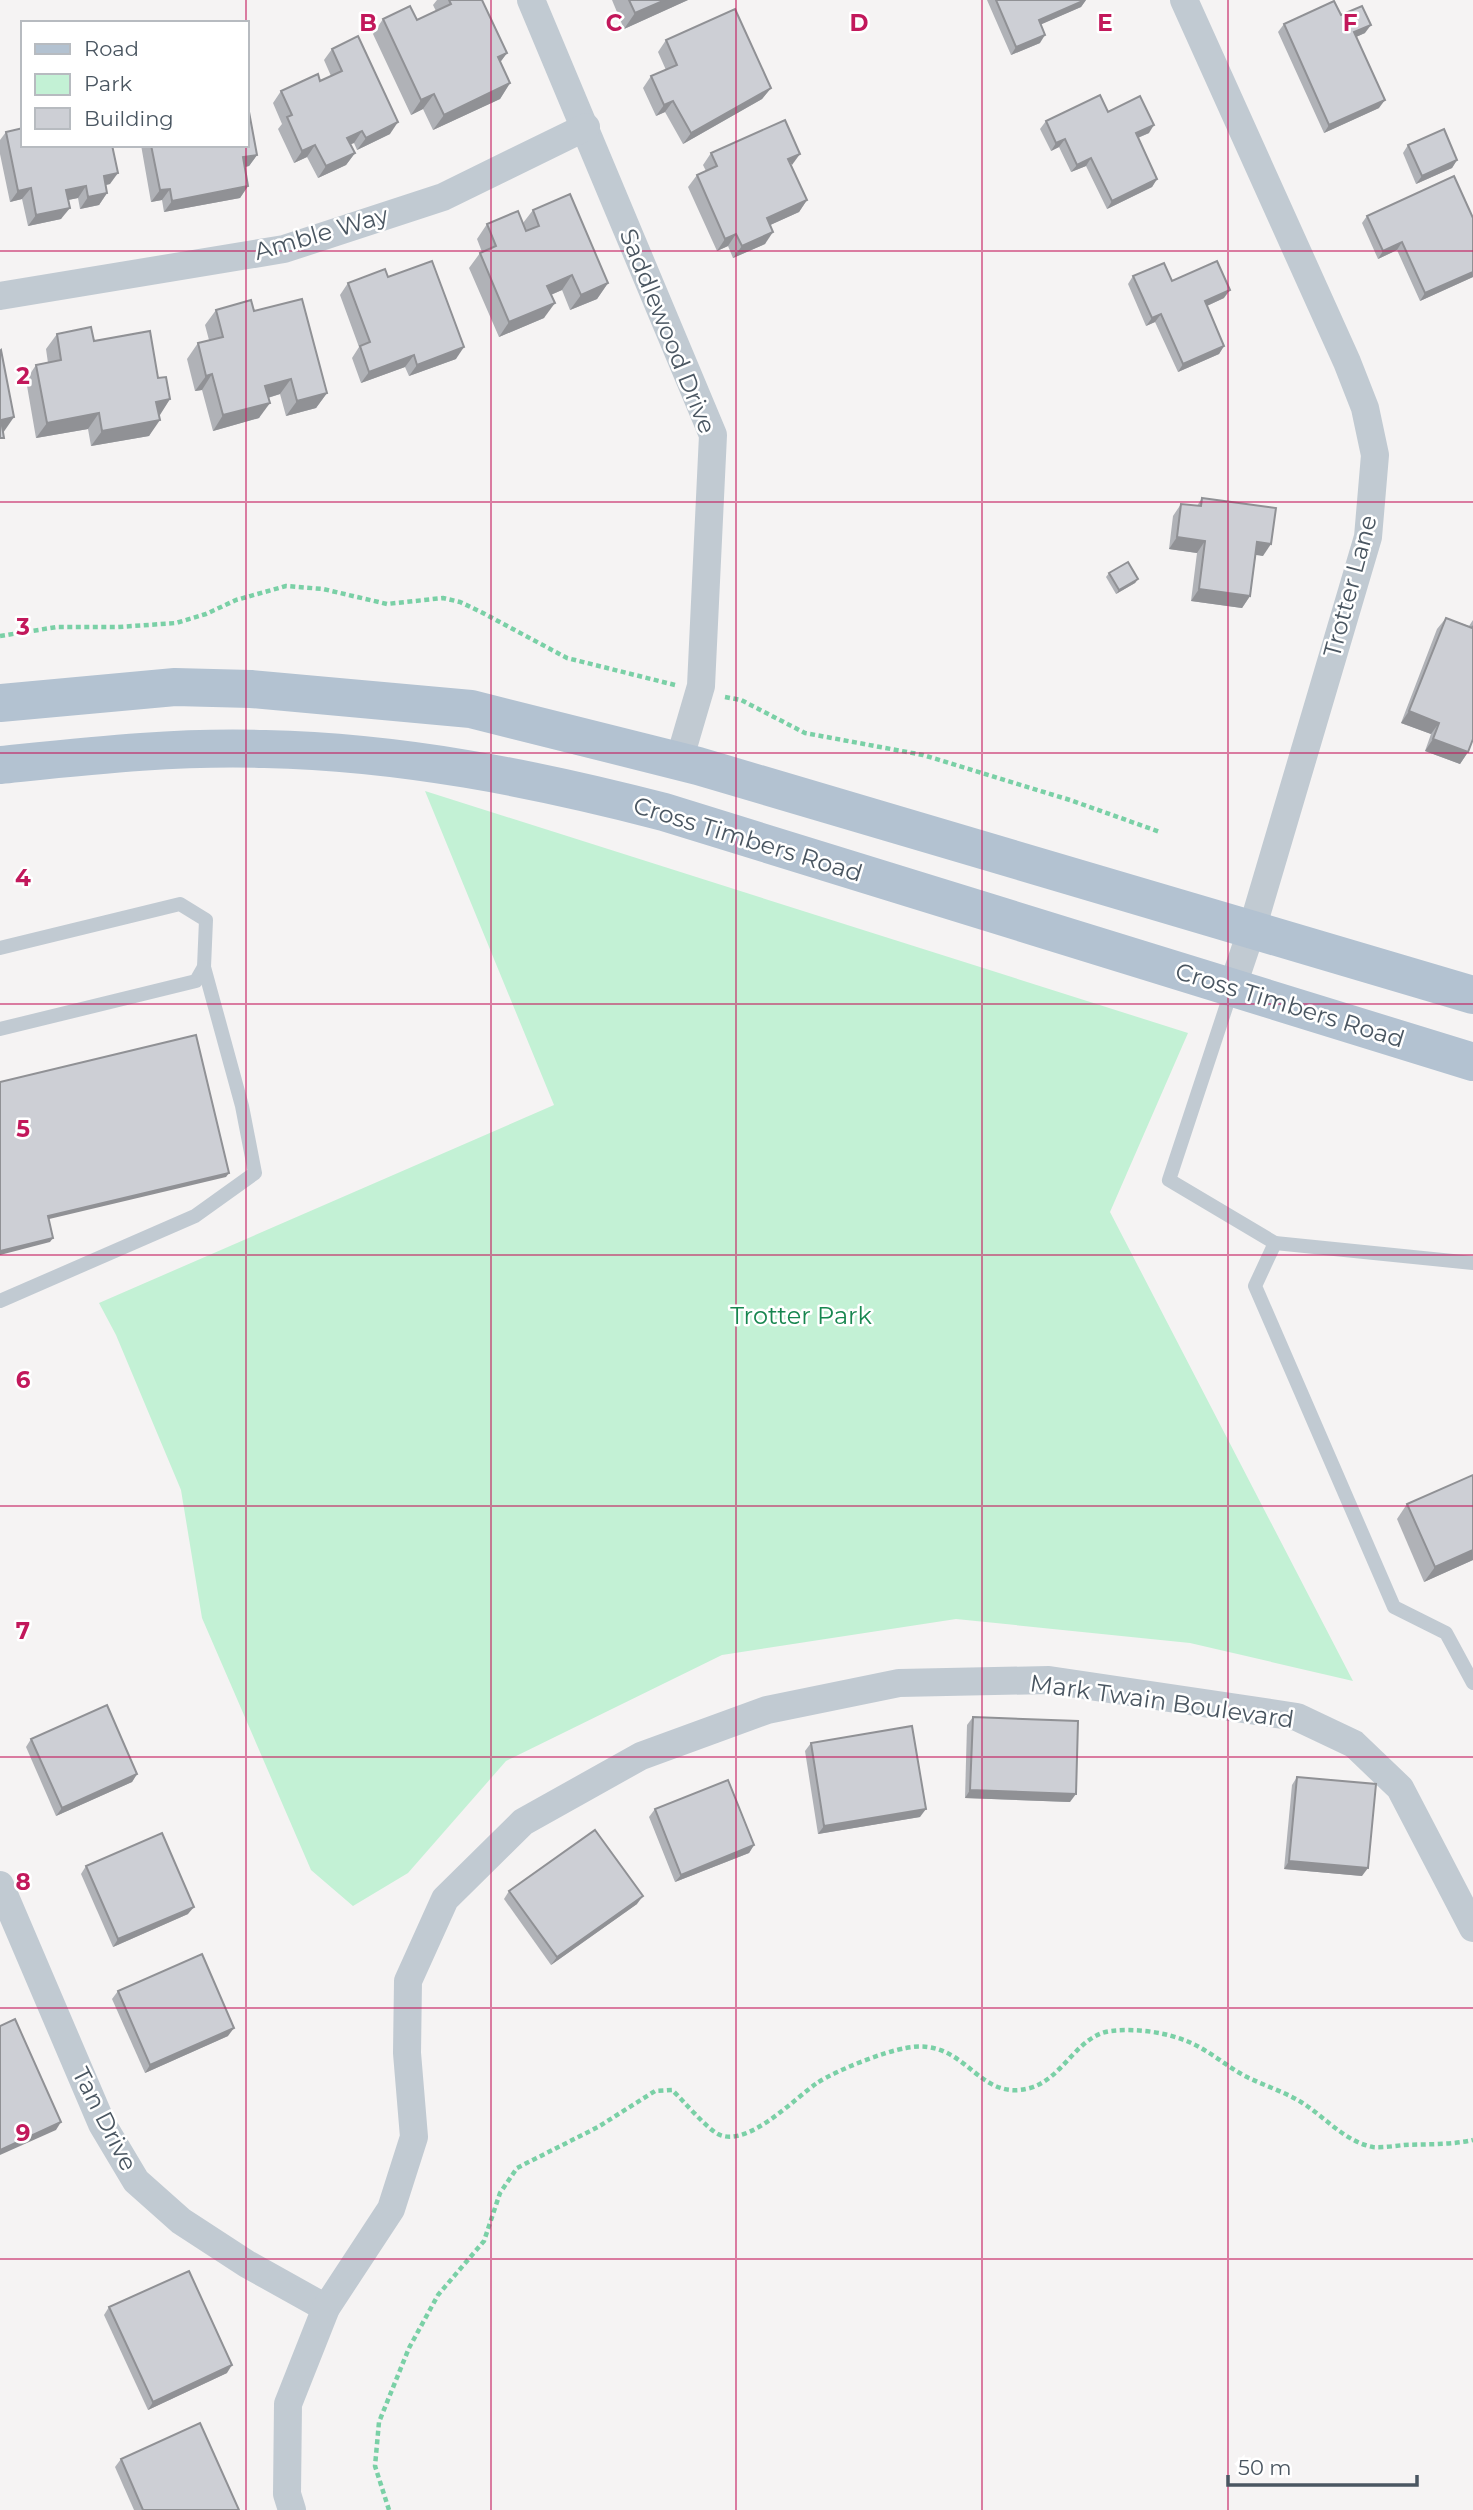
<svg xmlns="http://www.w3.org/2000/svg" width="1473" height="2510" font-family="Montserrat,sans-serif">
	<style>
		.green { fill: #c3f1d5 }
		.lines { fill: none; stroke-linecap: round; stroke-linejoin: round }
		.path { stroke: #7ad0a6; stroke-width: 4.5; stroke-dasharray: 5 3.5; stroke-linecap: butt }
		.lane { stroke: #c1cad2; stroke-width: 14 }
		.street { stroke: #c1cad2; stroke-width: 28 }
		.primary { stroke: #b3c2d1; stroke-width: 38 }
		.wall { fill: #b0b2b7 }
		.shaded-wall { fill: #909195 }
		.building { fill: #cdcfd5; stroke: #909195; stroke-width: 2 }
		.grid { fill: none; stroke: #c2185b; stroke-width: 2; stroke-opacity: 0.55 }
		.labels { text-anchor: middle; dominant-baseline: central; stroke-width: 5; stroke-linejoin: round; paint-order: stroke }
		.street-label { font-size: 24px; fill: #4a5661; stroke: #fff }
		.park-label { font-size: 24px; fill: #17864f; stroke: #fff }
		.grid-label { font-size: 23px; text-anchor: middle; font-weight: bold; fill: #c2185b; stroke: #fff; stroke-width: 5; stroke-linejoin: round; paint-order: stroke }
	</style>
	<rect width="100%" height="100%" fill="#f5f3f3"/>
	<path class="green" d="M 425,791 L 1188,1033 L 1110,1212 L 1353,1681 L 1190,1643 L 956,1619 L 722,1655 L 506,1761 L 408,1873 L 353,1906 L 311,1870 L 202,1618 L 181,1490 L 116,1335 L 99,1303 L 554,1105 Z"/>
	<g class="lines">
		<g class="path">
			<path d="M 0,636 L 57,627 L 118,627 L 176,623 L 206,614 L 236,600 L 286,586 L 323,589 L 387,604 L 443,598 L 460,602 L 481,612 L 567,658 L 675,685"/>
			<path d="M 725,697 L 741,700 L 805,733 L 923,755 L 1070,800 L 1160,832"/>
			<path d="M 389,2510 L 375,2466 L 379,2422 L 409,2348 L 438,2295 L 484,2241 L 500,2193 L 517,2168 L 598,2127 L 655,2091 L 672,2090 C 683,2100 706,2128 718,2134 C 747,2149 795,2098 817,2083 C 837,2070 883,2052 906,2048 C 967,2036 976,2103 1030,2088 C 1063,2079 1077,2035 1111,2031 C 1135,2028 1166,2032 1189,2042 C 1208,2050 1225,2065 1243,2075 C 1262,2085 1283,2091 1301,2102 C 1324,2116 1345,2142 1373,2147 C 1382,2148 1394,2146 1404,2145 C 1427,2144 1451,2145 1473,2140"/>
		</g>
		<g class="lane">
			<path d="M 0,948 L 180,904 L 206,920 L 204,967 L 196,981 L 0,1029"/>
			<path d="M 1232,989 L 1169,1180 L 1275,1243 L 1255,1286 L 1394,1607 L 1446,1633 L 1473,1683"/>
			<path d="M 1275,1243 L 1473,1263"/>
			<path d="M 0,1301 L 195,1216 L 255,1173 L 242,1106 L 204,967"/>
		</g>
		<g class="street">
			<path d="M 531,0 L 713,435 L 701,686 L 679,761"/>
			<path d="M 1184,0 L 1347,362 L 1365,408 L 1375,455 L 1368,537 L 1252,929 L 1232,988"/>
			<path d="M 0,296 L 284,249 L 443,197 L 586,127"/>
			<path d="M 0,1885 L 102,2124 L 136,2181 L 181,2221 L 247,2264 L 326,2308"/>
			<path d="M 292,2510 L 287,2494 L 288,2404 L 326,2308 L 391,2209 L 414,2137 L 407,2053 L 408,1981 L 445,1899 L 523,1822 L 641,1756 L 767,1710 L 899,1683 L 1049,1680 L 1297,1717 L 1354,1744 L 1400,1788 L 1473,1928"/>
		</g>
		<g class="primary">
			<path d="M 0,703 L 175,687 L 251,689 L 471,709 L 698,766 L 1473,995"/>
			<path d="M 0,765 C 88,756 176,746 265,749 C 401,752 533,778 664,812 L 1473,1062"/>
		</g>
	</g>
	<g class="wall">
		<path d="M 437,0 L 482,0 L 507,53 L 500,62 L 510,83 L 500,99 L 433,130 L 423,109 L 411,115 L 373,34 L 383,19 L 417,20 L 436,11 L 433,5 Z"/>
		<path d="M 612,0 L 688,0 L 624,29 Z"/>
		<path d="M 987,0 L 1086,0 L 1081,7 L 1041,24 L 1040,43 L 1011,55 Z"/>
		<path d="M 1341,15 L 1365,33 L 1356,37 L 1379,108 L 1324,133 L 1278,32 L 1284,24 Z"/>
		<path d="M 666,40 L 771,88 L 762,99 L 683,144 L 665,112 L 656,116 L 643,88 L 651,76 L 666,70 L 658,52 Z"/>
		<path d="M 332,49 L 390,134 L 357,150 L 354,143 L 350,144 L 355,153 L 346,165 L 318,178 L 307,157 L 294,163 L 278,129 L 282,124 L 273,103 L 281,91 L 320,81 L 331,76 L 324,60 Z"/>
		<path d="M 1108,112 L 1149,133 L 1138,138 L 1157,179 L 1152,187 L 1107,209 L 1086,166 L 1071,172 L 1059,147 L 1051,151 L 1040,129 L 1046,121 Z"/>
		<path d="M 6,132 L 110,184 L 106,185 L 107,193 L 99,205 L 80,209 L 78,198 L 68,200 L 61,219 L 28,226 L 22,199 L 10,202 L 0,154 L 0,140 Z"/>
		<path d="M 141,145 L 247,145 L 257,155 L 249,166 L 245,167 L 248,186 L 240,198 L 164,212 L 162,200 L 151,202 Z"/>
		<path d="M 1408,145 L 1457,160 L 1452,168 L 1416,184 L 1403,153 Z"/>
		<path d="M 711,153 L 791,166 L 807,200 L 799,212 L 770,225 L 765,244 L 733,258 L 728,246 L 717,251 L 688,187 L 697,175 L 706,171 L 703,165 Z"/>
		<path d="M 533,210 L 608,283 L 597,299 L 570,310 L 562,290 L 551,295 L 544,318 L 499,337 L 469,268 L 480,253 L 482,252 L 477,239 L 487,224 L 523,223 Z"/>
		<path d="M 1367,216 L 1473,277 L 1420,301 L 1397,250 L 1378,259 L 1362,223 Z"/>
		<path d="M 1133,276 L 1172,281 L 1224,298 L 1207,306 L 1224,346 L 1219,354 L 1178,372 L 1155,322 L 1146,326 L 1128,284 Z"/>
		<path d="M 388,277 L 456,359 L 409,376 L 405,367 L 361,383 L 352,358 L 359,347 L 340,295 L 348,283 Z"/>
		<path d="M 216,310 L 254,311 L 327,393 L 316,408 L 286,416 L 280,394 L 268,398 L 259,418 L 213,431 L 202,390 L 195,391 L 187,359 L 198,343 L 209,340 L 205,325 Z"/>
		<path d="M 57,334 L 94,341 L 158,378 L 170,399 L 159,415 L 149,436 L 91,446 L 88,429 L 36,438 L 26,380 L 36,365 L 48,363 L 46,349 Z"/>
		<path d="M 1202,498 L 1263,556 L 1256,554 L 1250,596 L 1242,608 L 1191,601 L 1197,553 L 1169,549 L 1173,516 L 1181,504 L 1197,506 Z"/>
		<path d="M 1109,573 L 1138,579 L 1135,583 L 1116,594 L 1106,577 Z"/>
		<path d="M 1446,618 L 1469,626 L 1473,620 L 1473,739 L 1468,752 L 1460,764 L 1425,751 L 1431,734 L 1401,723 L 1437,629 Z"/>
		<path d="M 1407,1504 L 1473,1560 L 1424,1582 L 1397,1519 Z"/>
		<path d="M 973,1717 L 1070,1802 L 965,1798 L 967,1725 Z"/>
		<path d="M 31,1739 L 137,1774 L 132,1782 L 56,1816 L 26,1747 Z"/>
		<path d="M 811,1743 L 920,1817 L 818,1834 L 805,1751 Z"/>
		<path d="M 1297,1777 L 1362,1876 L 1284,1869 L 1292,1785 Z"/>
		<path d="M 655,1809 L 754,1845 L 749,1853 L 675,1882 L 649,1817 Z"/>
		<path d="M 86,1866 L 188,1914 L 113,1947 L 81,1874 Z"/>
		<path d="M 509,1891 L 637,1904 L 551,1965 L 504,1899 Z"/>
		<path d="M 118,1991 L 228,2036 L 145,2073 L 112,1999 Z"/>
		<path d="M 109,2307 L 227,2373 L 148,2410 L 104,2315 Z"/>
		<path d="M 121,2459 L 239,2510 L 134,2510 L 115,2467 Z"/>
	</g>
	<g class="shaded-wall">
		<path d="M 665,0 L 688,0 L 624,29 L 635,13 Z"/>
		<path d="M 1086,0 L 1081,7 L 1033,28 L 1039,20 Z"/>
		<path d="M 1371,25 L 1365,33 L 1349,40 L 1354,32 Z"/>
		<path d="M 1045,35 L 1040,43 L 1011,55 L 1016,47 Z"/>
		<path d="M 507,53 L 496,68 L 498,57 Z"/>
		<path d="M 510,83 L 500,99 L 433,130 L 444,115 Z"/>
		<path d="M 771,88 L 762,99 L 683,144 L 691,133 Z"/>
		<path d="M 434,94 L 423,109 L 411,115 L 421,100 Z"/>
		<path d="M 1385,100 L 1379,108 L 1324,133 L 1329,125 Z"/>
		<path d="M 673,101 L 665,112 L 656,116 L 664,105 Z"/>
		<path d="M 398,122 L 390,134 L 357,150 L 366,138 Z"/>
		<path d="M 1154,125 L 1149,133 L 1130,141 L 1136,133 Z"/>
		<path d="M 362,131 L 354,143 L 339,149 L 347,138 Z"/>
		<path d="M 1065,139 L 1059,147 L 1051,151 L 1056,143 Z"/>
		<path d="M 315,145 L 307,157 L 294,163 L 302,151 Z"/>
		<path d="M 355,153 L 346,165 L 318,178 L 326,166 Z"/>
		<path d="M 800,154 L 792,165 L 788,159 Z"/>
		<path d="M 257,155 L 249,166 L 235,169 L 243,157 Z"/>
		<path d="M 1091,158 L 1086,166 L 1071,172 L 1077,165 Z"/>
		<path d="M 1457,160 L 1452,168 L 1416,184 L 1422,176 Z"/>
		<path d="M 118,173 L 110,184 L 96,187 L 104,176 Z"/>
		<path d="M 1157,179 L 1152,187 L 1107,209 L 1112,201 Z"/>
		<path d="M 86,186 L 78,198 L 58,202 L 66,190 Z"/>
		<path d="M 248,186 L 240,198 L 164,212 L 172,201 Z"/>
		<path d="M 31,188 L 22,199 L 10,202 L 18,191 Z"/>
		<path d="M 170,189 L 162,200 L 151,202 L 160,190 Z"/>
		<path d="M 107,193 L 99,205 L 80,209 L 88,197 Z"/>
		<path d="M 807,200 L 799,212 L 759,230 L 767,218 Z"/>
		<path d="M 70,208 L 61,219 L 28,226 L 36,215 Z"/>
		<path d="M 773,232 L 765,244 L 733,258 L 742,246 Z"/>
		<path d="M 736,234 L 728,246 L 717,251 L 725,239 Z"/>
		<path d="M 1402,242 L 1397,250 L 1378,259 L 1383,251 Z"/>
		<path d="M 1473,272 L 1473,277 L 1420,301 L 1425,293 Z"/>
		<path d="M 572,275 L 562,290 L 536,301 L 547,286 Z"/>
		<path d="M 608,283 L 597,299 L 570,310 L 581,295 Z"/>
		<path d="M 1230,290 L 1224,298 L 1200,309 L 1205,301 Z"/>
		<path d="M 555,303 L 544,318 L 499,337 L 509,322 Z"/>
		<path d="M 1161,314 L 1155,322 L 1146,326 L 1152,318 Z"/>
		<path d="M 1224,346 L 1219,354 L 1178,372 L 1183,364 Z"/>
		<path d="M 464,347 L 456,359 L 409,376 L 417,365 Z"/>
		<path d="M 414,355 L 405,367 L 361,383 L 369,372 Z"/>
		<path d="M 212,374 L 202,390 L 195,391 L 206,376 Z"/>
		<path d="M 291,379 L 280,394 L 254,402 L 265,386 Z"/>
		<path d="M 327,393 L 316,408 L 286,416 L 297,401 Z"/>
		<path d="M 170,399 L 160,415 L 145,417 L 156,402 Z"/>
		<path d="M 270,403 L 259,418 L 213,431 L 223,415 Z"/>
		<path d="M 99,413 L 88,429 L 36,438 L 47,423 Z"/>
		<path d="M 14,417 L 3,433 L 1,420 Z"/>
		<path d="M 160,420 L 149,436 L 91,446 L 102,431 Z"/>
		<path d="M 1177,537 L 1205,541 L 1197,553 L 1169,549 Z"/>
		<path d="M 1257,542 L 1271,544 L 1263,556 L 1249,554 Z"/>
		<path d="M 1138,579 L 1135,583 L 1116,594 L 1119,590 Z"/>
		<path d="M 1199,589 L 1250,596 L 1242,608 L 1191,601 Z"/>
		<path d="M 1409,711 L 1439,723 L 1431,734 L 1401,723 Z"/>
		<path d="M 1433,739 L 1468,752 L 1460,764 L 1425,751 Z"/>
		<path d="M 229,1173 L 226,1177 L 45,1220 L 48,1216 Z"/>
		<path d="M 53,1238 L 50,1242 L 0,1255 L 0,1251 Z"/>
		<path d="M 1473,1550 L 1473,1560 L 1424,1582 L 1435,1567 Z"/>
		<path d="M 137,1774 L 132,1782 L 56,1816 L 62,1808 Z"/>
		<path d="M 970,1790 L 1076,1794 L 1070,1802 L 965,1798 Z"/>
		<path d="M 926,1809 L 920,1817 L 818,1834 L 824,1826 Z"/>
		<path d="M 754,1845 L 749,1853 L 675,1882 L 681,1875 Z"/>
		<path d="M 1289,1861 L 1368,1868 L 1362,1876 L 1284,1869 Z"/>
		<path d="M 643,1896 L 637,1904 L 551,1965 L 557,1957 Z"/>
		<path d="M 194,1907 L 188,1914 L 113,1947 L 118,1939 Z"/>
		<path d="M 234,2028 L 228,2036 L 145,2073 L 150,2065 Z"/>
		<path d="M 61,2122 L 56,2130 L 0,2155 L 0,2150 Z"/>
		<path d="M 232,2365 L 227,2373 L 148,2410 L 153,2402 Z"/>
	</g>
	<g class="building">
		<path d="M 449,0 L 482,0 L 507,53 L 498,57 L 510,83 L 444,115 L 434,94 L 421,100 L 383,19 L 410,6 L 417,20 L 451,4 Z"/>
		<path d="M 629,0 L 665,0 L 635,13 Z"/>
		<path d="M 996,0 L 1085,0 L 1039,20 L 1045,35 L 1016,47 Z"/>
		<path d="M 1334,1 L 1341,15 L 1362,6 L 1371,25 L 1354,32 L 1385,100 L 1329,125 L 1284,24 Z"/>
		<path d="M 735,9 L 771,88 L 691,133 L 673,101 L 664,105 L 651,76 L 677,65 L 666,40 Z"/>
		<path d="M 358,36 L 398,122 L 366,138 L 362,131 L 347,138 L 355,153 L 326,166 L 315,145 L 302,151 L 287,117 L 292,115 L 281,91 L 318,74 L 320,81 L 342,71 L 332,49 Z"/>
		<path d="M 1100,95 L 1108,112 L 1140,96 L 1154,125 L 1136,133 L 1157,179 L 1112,201 L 1091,158 L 1077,165 L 1065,139 L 1056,143 L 1046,121 Z"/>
		<path d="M 247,101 L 257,155 L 243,157 L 248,186 L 172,201 L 170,189 L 160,190 L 151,145 L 247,145 Z"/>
		<path d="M 785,120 L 800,154 L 788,159 L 807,200 L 767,218 L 773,232 L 742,246 L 736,234 L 725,239 L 697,175 L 717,166 L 711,153 Z"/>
		<path d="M 23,128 L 23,145 L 112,145 L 118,173 L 104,176 L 107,193 L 88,197 L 86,186 L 66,190 L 70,208 L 36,215 L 31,188 L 18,191 L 6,132 Z"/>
		<path d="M 1444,129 L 1457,160 L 1422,176 L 1408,145 Z"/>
		<path d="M 1454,176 L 1473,218 L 1473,272 L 1425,293 L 1402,242 L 1383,251 L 1367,216 Z"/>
		<path d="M 570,194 L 608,283 L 581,295 L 572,275 L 547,286 L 555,303 L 509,322 L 480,253 L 496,246 L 487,224 L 518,211 L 526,231 L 539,226 L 533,210 Z"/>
		<path d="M 432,261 L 464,347 L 417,365 L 414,355 L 369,372 L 360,346 L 370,342 L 348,283 L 385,269 L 388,277 Z"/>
		<path d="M 1217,261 L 1230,290 L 1205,301 L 1224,346 L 1183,364 L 1161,314 L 1152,318 L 1133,276 L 1164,263 L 1172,281 Z"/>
		<path d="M 302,299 L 327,393 L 297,401 L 291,379 L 265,386 L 270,403 L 223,415 L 212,374 L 206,376 L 198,343 L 223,337 L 216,310 L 251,300 L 254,311 Z"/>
		<path d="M 91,327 L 94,341 L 150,331 L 158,378 L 166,377 L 170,399 L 156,402 L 160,420 L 102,431 L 99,413 L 47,423 L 36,365 L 61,360 L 57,334 Z"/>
		<path d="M 1,350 L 14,417 L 1,420 L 4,438 L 0,438 L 0,351 Z"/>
		<path d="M 1202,498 L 1276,508 L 1271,544 L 1257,542 L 1250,596 L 1199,589 L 1205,541 L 1177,537 L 1181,504 L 1201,506 Z"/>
		<path d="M 1128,562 L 1138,579 L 1119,590 L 1109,573 Z"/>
		<path d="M 1446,618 L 1472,628 L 1473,626 L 1473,739 L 1468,752 L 1433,739 L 1439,723 L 1409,711 Z"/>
		<path d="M 196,1035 L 229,1173 L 48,1216 L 53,1238 L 0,1251 L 0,1082 Z"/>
		<path d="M 1473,1475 L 1473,1550 L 1435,1567 L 1407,1504 Z"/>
		<path d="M 107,1705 L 137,1774 L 62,1808 L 31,1739 Z"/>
		<path d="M 973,1717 L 1078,1721 L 1076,1794 L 970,1790 Z"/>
		<path d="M 912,1726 L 926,1809 L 824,1826 L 811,1743 Z"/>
		<path d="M 1297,1777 L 1376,1784 L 1368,1868 L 1289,1861 Z"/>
		<path d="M 728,1780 L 754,1845 L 681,1875 L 655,1809 Z"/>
		<path d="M 595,1830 L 643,1896 L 557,1957 L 509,1891 Z"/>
		<path d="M 162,1833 L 194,1907 L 118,1939 L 86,1866 Z"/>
		<path d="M 202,1954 L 234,2028 L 150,2065 L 118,1991 Z"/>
		<path d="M 15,2019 L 61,2122 L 0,2150 L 0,2026 Z"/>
		<path d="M 189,2271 L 232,2365 L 153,2402 L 109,2307 Z"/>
		<path d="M 200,2423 L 239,2510 L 143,2510 L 121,2459 Z"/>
	</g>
	<path class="grid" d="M 246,0 L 246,23M 491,0 L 491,2510M 736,0 L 736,2510M 982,0 L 982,2510M 1228,0 L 1228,2510M 246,145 L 246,2510M 0,251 L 1473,251M 0,502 L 1473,502M 0,753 L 1473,753M 0,1004 L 1473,1004M 0,1255 L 1473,1255M 0,1506 L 1473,1506M 0,1757 L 1473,1757M 0,2008 L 1473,2008M 0,2259 L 1473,2259"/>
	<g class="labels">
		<g class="street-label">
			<text transform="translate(321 233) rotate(-16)">Amble Way</text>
			<text transform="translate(668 331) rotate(68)">Saddlewood Drive</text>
			<text transform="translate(1350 586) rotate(-75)">Trotter Lane</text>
			<text transform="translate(748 839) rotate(17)">Cross Timbers Road</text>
			<text transform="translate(1290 1005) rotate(17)">Cross Timbers Road</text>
			<text transform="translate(1162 1701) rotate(8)">Mark Twain Boulevard</text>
			<text transform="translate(105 2119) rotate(63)">Tan Drive</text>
		</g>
		<g class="park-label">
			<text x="801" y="1315">Trotter Park</text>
		</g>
	</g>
	<g class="grid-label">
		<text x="368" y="31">B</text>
		<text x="614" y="31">C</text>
		<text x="859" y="31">D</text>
		<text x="1105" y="31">E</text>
		<text x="1350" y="31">F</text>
		<text x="23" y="384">2</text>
		<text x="23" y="635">3</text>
		<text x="23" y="886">4</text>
		<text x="23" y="1137">5</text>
		<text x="23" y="1388">6</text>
		<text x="23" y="1639">7</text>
		<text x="23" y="1890">8</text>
		<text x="23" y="2141">9</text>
	</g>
	<rect x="21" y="21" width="228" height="126" fill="#ffffff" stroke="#b7bbc0" stroke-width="2"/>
	<rect x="35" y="44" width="35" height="10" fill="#b3c2d1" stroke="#b7bbc0" stroke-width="2"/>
	<text x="84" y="56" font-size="21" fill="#4a5661">Road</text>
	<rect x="35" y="74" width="35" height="21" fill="#c3f1d5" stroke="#b7bbc0" stroke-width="2"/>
	<text x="84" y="91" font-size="21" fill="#4a5661">Park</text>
	<rect x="35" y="108" width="35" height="21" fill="#cdcfd5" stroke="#b7bbc0" stroke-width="2"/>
	<text x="84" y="126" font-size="21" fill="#4a5661">Building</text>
	<path d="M1228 2475v10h189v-10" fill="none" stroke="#4a5661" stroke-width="3.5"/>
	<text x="1238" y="2475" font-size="21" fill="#4a5661" stroke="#ffffff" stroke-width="5" paint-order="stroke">50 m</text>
</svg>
